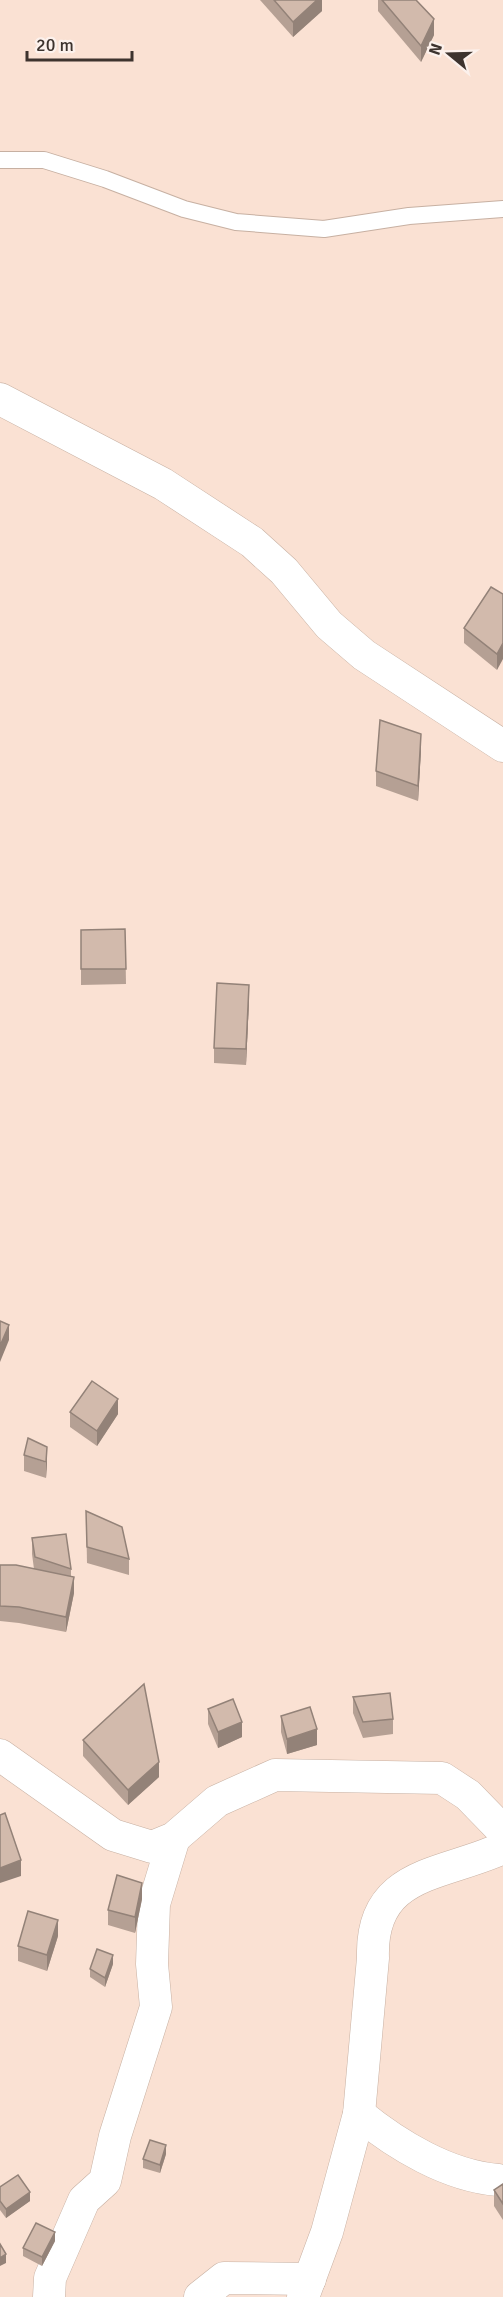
<svg xmlns="http://www.w3.org/2000/svg" width="503" height="2297" font-family="Signika,sans-serif">
	<style>
		.lines { fill: none; stroke-linecap: round; stroke-linejoin: round }
		.service-casing { stroke: #c7b0a2; stroke-width: 18 }
		.minor-casing { stroke: #c7b0a2; stroke-width: 33 }
		.service { stroke: #fff; stroke-width: 16 }
		.minor { stroke: #fff; stroke-width: 32 }
		.wall { fill: #b5a094 }
		.shaded-wall { fill: #938278 }
		.building { fill: #d2baac; stroke: #938278; stroke-width: 1.5 }
	</style>
	<rect width="100%" height="100%" fill="#fae1d3"/>
	<g class="lines">
		<defs>
			<path id="service" d="M 0,160 L 44,160 L 105,179 L 184,209 L 236,222 L 324,229 L 409,216 L 503,209"/>
			<g id="minor">
				<path d="M 0,399 L 163,484 L 252,542 L 284,571 L 329,625 L 364,655 L 503,746"/>
				<path d="M 0,1755 L 113,1835 L 152,1847 L 174,1838 L 217,1801 L 275,1775 L 442,1778 L 468,1795 L 503,1831"/>
				<path d="M 359,2114 C 397,2145 448,2176 498,2180"/>
				<path d="M 49,2297 L 50,2278 L 84,2200 L 105,2181 L 115,2136 L 156,2007 L 152,1964 L 154,1904 L 174,1838"/>
				<path d="M 200,2297 L 224,2278 L 310,2279"/>
				<path d="M 303,2297 L 327,2232 L 359,2114 L 373,1958 C 370,1871 442,1876 503,1848"/>
			</g>
		</defs>
		<use href="#service" class="service-casing"/>
		<use href="#minor" class="minor-casing"/>
		<use href="#service" class="service"/>
		<use href="#minor" class="minor"/>
	</g>
	<g class="wall">
		<path d="M 260,0 L 322,0 L 322,11 L 293,37 Z"/>
		<path d="M 378,0 L 416,0 L 434,35 L 421,62 L 378,11 Z"/>
		<path d="M 503,594 L 497,670 L 464,643 L 464,628 Z"/>
		<path d="M 421,750 L 418,801 L 376,786 L 376,771 Z"/>
		<path d="M 125,929 L 126,984 L 81,985 L 81,930 Z"/>
		<path d="M 249,1000 L 246,1065 L 214,1063 L 214,1048 Z"/>
		<path d="M 70,1412 L 118,1414 L 97,1446 L 70,1427 Z"/>
		<path d="M 24,1455 L 47,1463 L 46,1478 L 24,1471 Z"/>
		<path d="M 86,1511 L 129,1559 L 129,1575 L 87,1563 Z"/>
		<path d="M 32,1538 L 71,1569 L 71,1576 L 74,1593 L 66,1632 L 19,1623 L 0,1621 L 0,1565 L 34,1569 L 32,1554 Z"/>
		<path d="M 353,1697 L 393,1719 L 393,1734 L 363,1738 L 353,1713 Z"/>
		<path d="M 208,1709 L 242,1737 L 218,1748 L 208,1724 Z"/>
		<path d="M 281,1716 L 317,1745 L 287,1754 L 281,1732 Z"/>
		<path d="M 83,1740 L 159,1777 L 128,1805 L 83,1756 Z"/>
		<path d="M 142,1899 L 135,1933 L 108,1925 L 108,1910 Z"/>
		<path d="M 58,1936 L 47,1971 L 18,1961 L 18,1946 Z"/>
		<path d="M 113,1964 L 105,1987 L 90,1977 L 90,1969 Z"/>
		<path d="M 166,2154 L 160,2173 L 143,2168 L 143,2159 Z"/>
		<path d="M 503,2184 L 503,2220 L 494,2206 L 494,2190 Z"/>
		<path d="M 0,2187 L 30,2201 L 6,2218 L 0,2210 Z"/>
		<path d="M 55,2241 L 42,2266 L 23,2256 L 23,2248 Z"/>
	</g>
	<g class="shaded-wall">
		<path d="M 317,0 L 322,0 L 322,11 L 293,37 L 293,22 Z"/>
		<path d="M 434,19 L 434,35 L 421,62 L 421,46 Z"/>
		<path d="M 503,643 L 503,659 L 497,670 L 497,654 Z"/>
		<path d="M 421,734 L 421,750 L 418,801 L 418,786 Z"/>
		<path d="M 249,985 L 249,1000 L 246,1065 L 246,1049 Z"/>
		<path d="M 9,1325 L 9,1340 L 0,1362 L 0,1346 Z"/>
		<path d="M 118,1399 L 118,1414 L 97,1446 L 97,1431 Z"/>
		<path d="M 47,1447 L 47,1463 L 46,1478 L 46,1462 Z"/>
		<path d="M 74,1577 L 74,1593 L 66,1632 L 66,1617 Z"/>
		<path d="M 242,1722 L 242,1737 L 218,1748 L 218,1732 Z"/>
		<path d="M 317,1729 L 317,1745 L 287,1754 L 287,1739 Z"/>
		<path d="M 159,1762 L 159,1777 L 128,1805 L 128,1790 Z"/>
		<path d="M 21,1860 L 21,1876 L 0,1883 L 0,1868 Z"/>
		<path d="M 142,1883 L 142,1899 L 135,1933 L 135,1917 Z"/>
		<path d="M 58,1920 L 58,1936 L 47,1971 L 47,1955 Z"/>
		<path d="M 113,1955 L 113,1964 L 105,1987 L 105,1978 Z"/>
		<path d="M 166,2145 L 166,2154 L 160,2173 L 160,2165 Z"/>
		<path d="M 30,2192 L 30,2201 L 6,2218 L 6,2209 Z"/>
		<path d="M 55,2232 L 55,2241 L 42,2266 L 42,2257 Z"/>
		<path d="M 6,2254 L 6,2263 L 0,2266 L 0,2258 Z"/>
	</g>
	<g class="building">
		<path d="M 274,0 L 317,0 L 293,22 Z"/>
		<path d="M 382,0 L 416,0 L 434,19 L 421,46 Z"/>
		<path d="M 491,587 L 503,594 L 503,643 L 497,654 L 464,628 Z"/>
		<path d="M 380,720 L 421,734 L 418,786 L 376,771 Z"/>
		<path d="M 125,929 L 126,969 L 81,969 L 81,930 Z"/>
		<path d="M 217,983 L 249,985 L 246,1049 L 214,1048 Z"/>
		<path d="M 0,1321 L 9,1325 L 0,1346 Z"/>
		<path d="M 92,1381 L 118,1399 L 97,1431 L 70,1412 Z"/>
		<path d="M 28,1438 L 47,1447 L 46,1462 L 24,1455 Z"/>
		<path d="M 86,1511 L 122,1527 L 129,1559 L 87,1547 Z"/>
		<path d="M 66,1534 L 71,1569 L 35,1557 L 32,1538 Z"/>
		<path d="M 0,1565 L 16,1565 L 74,1577 L 66,1617 L 19,1607 L 0,1606 Z"/>
		<path d="M 144,1684 L 159,1762 L 128,1790 L 83,1740 Z"/>
		<path d="M 390,1693 L 393,1719 L 363,1722 L 353,1697 Z"/>
		<path d="M 233,1699 L 242,1722 L 218,1732 L 208,1709 Z"/>
		<path d="M 310,1707 L 317,1729 L 287,1739 L 281,1716 Z"/>
		<path d="M 5,1813 L 21,1860 L 0,1868 L 0,1815 Z"/>
		<path d="M 117,1875 L 142,1883 L 135,1917 L 108,1910 Z"/>
		<path d="M 28,1911 L 58,1920 L 47,1955 L 18,1946 Z"/>
		<path d="M 97,1949 L 113,1955 L 105,1978 L 90,1969 Z"/>
		<path d="M 150,2140 L 166,2145 L 160,2165 L 143,2159 Z"/>
		<path d="M 18,2175 L 30,2192 L 6,2209 L 0,2201 L 0,2187 Z"/>
		<path d="M 503,2184 L 503,2204 L 494,2190 Z"/>
		<path d="M 36,2223 L 55,2232 L 42,2257 L 23,2248 Z"/>
		<path d="M 0,2244 L 6,2254 L 0,2258 Z"/>
	</g>
	<g transform="translate(449 54) rotate(289)" stroke="#fcf1ec" stroke-width="4.5" paint-order="stroke">
	<path d="M0-4.5L10 22L0 15L-10 22Z" fill="#3d332e"/>
	<text y="-9" font-size="16" font-weight="bold" text-anchor="middle" fill="#3d332e">N</text>
	</g>
	<path d="M27 51v9h105v-9" fill="none" stroke="#3d332e" stroke-width="3"/>
	<text x="36" y="51" font-size="18" fill="#3d332e" stroke="#fcf1ec" stroke-width="4.5" paint-order="stroke">20 m</text>
</svg>
